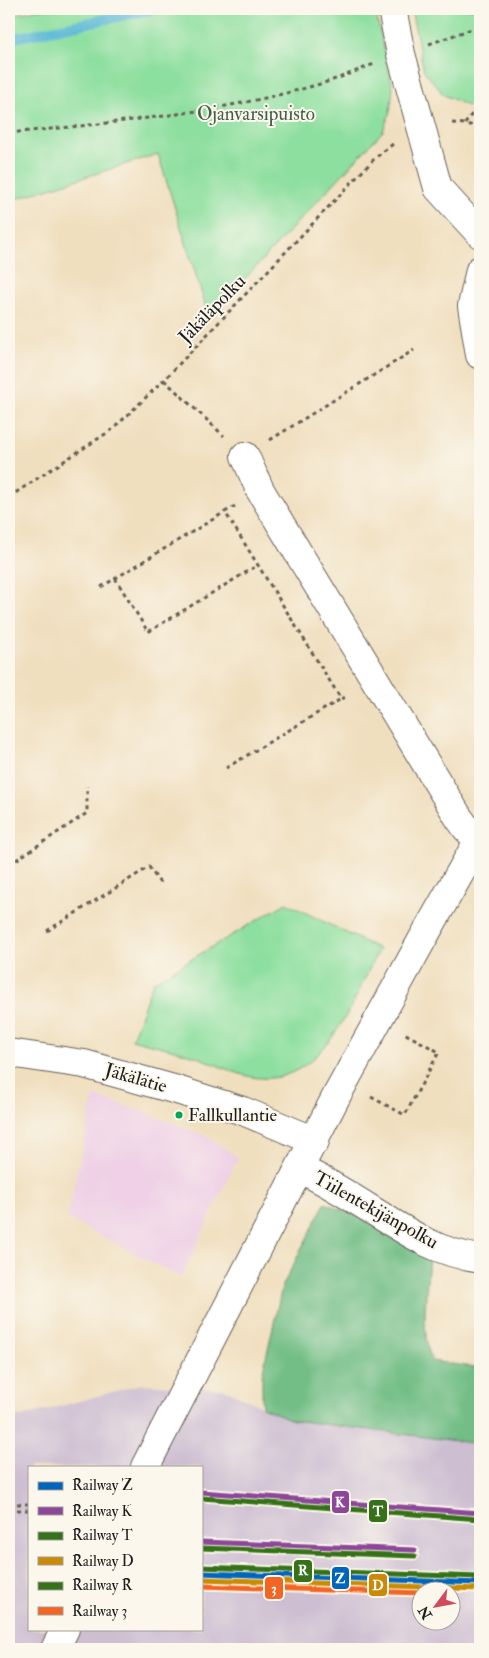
<svg xmlns="http://www.w3.org/2000/svg" width="489" height="1658" font-family="'IM FELL Double Pica',serif">
	<style>
		.built { fill: #efd0e6 }
		.industrial { fill: #cdbed2; fill-rule: evenodd }
		.green { fill: #8ddf9f; stroke: #547e5e }
		.forest { fill: #72be86; stroke: #476d51 }
		.lines { fill: none; stroke-linecap: round; stroke-linejoin: round }
		.stream { stroke: #58b8d6; stroke-width: 10 }
		.minor-casing { stroke: #666055; stroke-width: 30 }
		.path { stroke: #666055; stroke-width: 3; stroke-dasharray: 4 4; stroke-linecap: butt }
		.minor { stroke: #fff; stroke-width: 28 }
		.rail-1-casing { stroke: #fbf7ec; stroke-width: 9 }
		.rail-2-casing { stroke: #fbf7ec; stroke-width: 9 }
		.rail-3-casing { stroke: #fbf7ec; stroke-width: 9 }
		.rail-4-casing { stroke: #fbf7ec; stroke-width: 9 }
		.rail-5-casing { stroke: #fbf7ec; stroke-width: 9 }
		.rail-6-casing { stroke: #fbf7ec; stroke-width: 9 }
		.rail-1 { stroke: #0065bd; stroke-width: 5 }
		.rail-2 { stroke: #8c4799; stroke-width: 5 }
		.rail-3 { stroke: #357219; stroke-width: 5 }
		.rail-4 { stroke: #cb8a06; stroke-width: 5 }
		.rail-5 { stroke: #357219; stroke-width: 5 }
		.rail-6 { stroke: #f26522; stroke-width: 5 }
		.bus-dot { fill: #00a651; stroke: #fbf7ec; stroke-width: 2 }
		.labels { text-anchor: middle; dominant-baseline: central; stroke-width: 4; stroke-linejoin: round; paint-order: stroke }
		.bus-label { font-size: 18px; fill: #1c1c1c; stroke: #fbf7ec; text-anchor: start }
		.park-label { font-size: 19px; fill: #44604a; stroke: #fbf7ec }
		.street-label { font-size: 19px; fill: #1c1c1c; stroke: #fbf7ec }
		.line-badge { stroke: #fbf7ec; stroke-width: 2 }
		.badge-label { font-size: 14px; text-anchor: middle; font-weight: bold; fill: #fff }
	</style>
	<rect width="100%" height="100%" fill="#fbf7ec"/>
	<filter id="ink" filterUnits="userSpaceOnUse"><feTurbulence type="fractalNoise" baseFrequency=".02" numOctaves="2"/><feDisplacementMap in="SourceGraphic" scale="10" xChannelSelector="R" yChannelSelector="G"/><feConvolveMatrix kernelMatrix="1 2 1 2 8 2 1 2 1" color-interpolation-filters="sRGB"/></filter>
	<filter id="wash" filterUnits="userSpaceOnUse"><feTurbulence type="fractalNoise" baseFrequency=".0096" numOctaves="4" result="noise"/><feDisplacementMap in="SourceGraphic" scale="20" xChannelSelector="R" yChannelSelector="G"/><feGaussianBlur stdDeviation="1.12" result="paint"/><feColorMatrix in="noise" values="0 0 0 0 0 0 0 0 0 0 0 0 0 0 0 0 0 1.4 0 .05"/><feComposite in="paint" operator="in"/></filter>
	<g filter="url(#wash)">
		<rect width="100%" height="100%" fill="#f0dfbf"/>
		<path class="built" d="M 94,1096 L 141,1111 L 205,1136 L 238,1157 L 181,1278 L 67,1218 Z"/>
		<path class="industrial" d="M 141,1384 L 224,1389 L 292,1420 L 480,1444 L 480,1649 L 9,1649 L 9,1417 L 21,1417 ZM 29,1467 L 201,1467 L 201,1629 L 29,1629 ZM 422,1590 L 452,1590 L 452,1620 L 422,1620 Z"/>
		<g class="green">
			<path d="M 40,9 L 378,9 L 375,10 L 393,89 L 390,112 L 383,131 L 209,317 L 158,154 L 9,201 L 9,16 Z"/>
			<path d="M 411,9 L 480,9 L 480,112 L 444,95 L 424,71 Z"/>
			<path d="M 286,903 L 379,949 C 354,998 323,1090 252,1077 C 232,1073 213,1063 195,1056 C 174,1049 152,1045 132,1039 L 153,982 Z"/>
		</g>
		<path class="forest" d="M 325,1203 L 362,1218 L 429,1258 C 427,1290 420,1331 432,1361 L 480,1368 L 480,1444 L 292,1420 L 262,1407 L 262,1375 L 282,1287 Z"/>
		<g class="lines">
			<path class="stream" d="M 9,39 L 155,9"/>
		</g>
	</g>
	<g filter="url(#ink)">
		<g class="lines">
			<defs>
				<g id="minor">
					<path d="M 392,9 L 401,54 L 438,188 L 480,234"/>
					<path d="M 480,270 L 472,306 L 480,355"/>
					<path d="M 245,456 L 260,490 L 459,818 L 467,829 L 479,840"/>
					<path d="M 9,1053 L 84,1064 L 177,1090 L 243,1111 L 315,1141"/>
					<path d="M 300,1169 C 344,1189 383,1220 426,1242 C 442,1250 462,1256 480,1259"/>
					<path d="M 145,1467 L 338,1093 L 422,940 L 480,838"/>
					<path d="M 55,1649 L 65,1629"/>
				</g>
			</defs>
			<use href="#minor" class="minor-casing"/>
			<g class="path">
				<path d="M 429,44 L 480,26"/>
				<path d="M 452,123 L 465,124 L 480,127"/>
				<path d="M 465,124 L 480,102"/>
				<path d="M 9,133 C 113,123 220,113 320,84 C 338,79 356,71 374,64"/>
				<path d="M 164,380 L 224,436"/>
				<path d="M 270,440 L 414,350"/>
				<path d="M 9,497 L 113,429 L 164,380 L 375,158 L 393,144"/>
				<path d="M 235,506 L 225,512 L 341,699 L 348,695"/>
				<path d="M 115,578 L 148,632 L 258,565"/>
				<path d="M 101,587 L 225,512"/>
				<path d="M 9,642 L 15,656 L 9,659"/>
				<path d="M 226,768 L 341,699"/>
				<path d="M 16,860 L 87,813 L 87,786"/>
				<path d="M 47,931 L 149,867 L 162,886"/>
				<path d="M 371,1097 L 405,1115 L 439,1052 L 404,1033"/>
				<path d="M 9,1504 L 29,1504"/>
				<path d="M 9,1510 L 29,1510"/>
			</g>
			<use href="#minor" class="minor"/>
			<defs>
				<path id="rail-1" d="M 201,1573 L 480,1583"/>
				<g id="rail-2">
					<path d="M 201,1492 L 480,1513"/>
					<path d="M 201,1542 L 415,1550"/>
				</g>
				<g id="rail-3">
					<path d="M 201,1498 L 480,1519"/>
					<path d="M 201,1548 L 415,1556"/>
				</g>
				<path id="rail-4" d="M 201,1579 L 480,1589"/>
				<path id="rail-5" d="M 201,1567 L 480,1577"/>
				<path id="rail-6" d="M 201,1586 L 422,1593"/>
			</defs>
			<use href="#rail-1" class="rail-1-casing"/>
			<use href="#rail-2" class="rail-2-casing"/>
			<use href="#rail-3" class="rail-3-casing"/>
			<use href="#rail-4" class="rail-4-casing"/>
			<use href="#rail-5" class="rail-5-casing"/>
			<use href="#rail-6" class="rail-6-casing"/>
			<use href="#rail-1" class="rail-1"/>
			<use href="#rail-2" class="rail-2"/>
			<use href="#rail-3" class="rail-3"/>
			<use href="#rail-4" class="rail-4"/>
			<use href="#rail-5" class="rail-5"/>
			<use href="#rail-6" class="rail-6"/>
		</g>
	</g>
	<circle class="bus-dot" cx="179" cy="1115" r="4.5"/>
	<g class="labels">
		<g class="bus-label">
			<text x="188" y="1115">Fallkullantie</text>
		</g>
		<g class="park-label">
			<text x="256" y="114">Ojanvarsipuisto</text>
		</g>
		<g class="street-label">
			<text transform="translate(212 309) rotate(-46)">Jäkäläpolku</text>
			<text transform="translate(136 1078) rotate(16)">Jäkälätie</text>
			<text transform="translate(376 1210) rotate(29)">Tiilentekijänpolku</text>
		</g>
	</g>
	<g class="line-badge">
		<rect x="331" y="1490" width="19" height="24" rx="5" fill="#8c4799"/>
		<rect x="368" y="1499" width="20" height="24" rx="5" fill="#357219"/>
		<rect x="293" y="1559" width="20" height="24" rx="5" fill="#357219"/>
		<rect x="331" y="1566" width="19" height="24" rx="5" fill="#0065bd"/>
		<rect x="368" y="1573" width="20" height="24" rx="5" fill="#cb8a06"/>
		<rect x="264" y="1576" width="20" height="24" rx="5" fill="#f26522"/>
	</g>
	<g class="badge-label">
		<text x="340" y="1507">K</text>
		<text x="378" y="1516">T</text>
		<text x="303" y="1575">R</text>
		<text x="340" y="1583">Z</text>
		<text x="378" y="1590">D</text>
		<text x="274" y="1593">3</text>
	</g>
	<rect width="489" height="1658" fill="none" stroke="#fbf7ec" stroke-width="30"/>
	<rect x="28" y="1466" width="175" height="165" fill="#fbf7ec" stroke="#a29f99"/>
	<rect x="38" y="1482" width="25" height="8" fill="#0065bd" stroke="#a29f99"/>
	<text x="72" y="1490" font-size="15" fill="#1c1c1c">Railway Z</text>
	<rect x="38" y="1507" width="25" height="8" fill="#8c4799" stroke="#a29f99"/>
	<text x="72" y="1516" font-size="15" fill="#1c1c1c">Railway K</text>
	<rect x="38" y="1532" width="25" height="8" fill="#357219" stroke="#a29f99"/>
	<text x="72" y="1540" font-size="15" fill="#1c1c1c">Railway T</text>
	<rect x="38" y="1557" width="25" height="8" fill="#cb8a06" stroke="#a29f99"/>
	<text x="72" y="1566" font-size="15" fill="#1c1c1c">Railway D</text>
	<rect x="38" y="1582" width="25" height="8" fill="#357219" stroke="#a29f99"/>
	<text x="72" y="1590" font-size="15" fill="#1c1c1c">Railway R</text>
	<rect x="38" y="1607" width="25" height="8" fill="#f26522" stroke="#a29f99"/>
	<text x="72" y="1616" font-size="15" fill="#1c1c1c">Railway 3</text>
	<g transform="translate(436 1606) rotate(238)"><circle r="24" fill="#fbf7ec" stroke="#a29f99"/>
	<path d="M0-4L9 19L0 12L-9 19Z" fill="#d1495b"/>
	<text y="-8" font-size="14" font-weight="bold" text-anchor="middle" fill="#1c1c1c">N</text>
	</g>
</svg>
